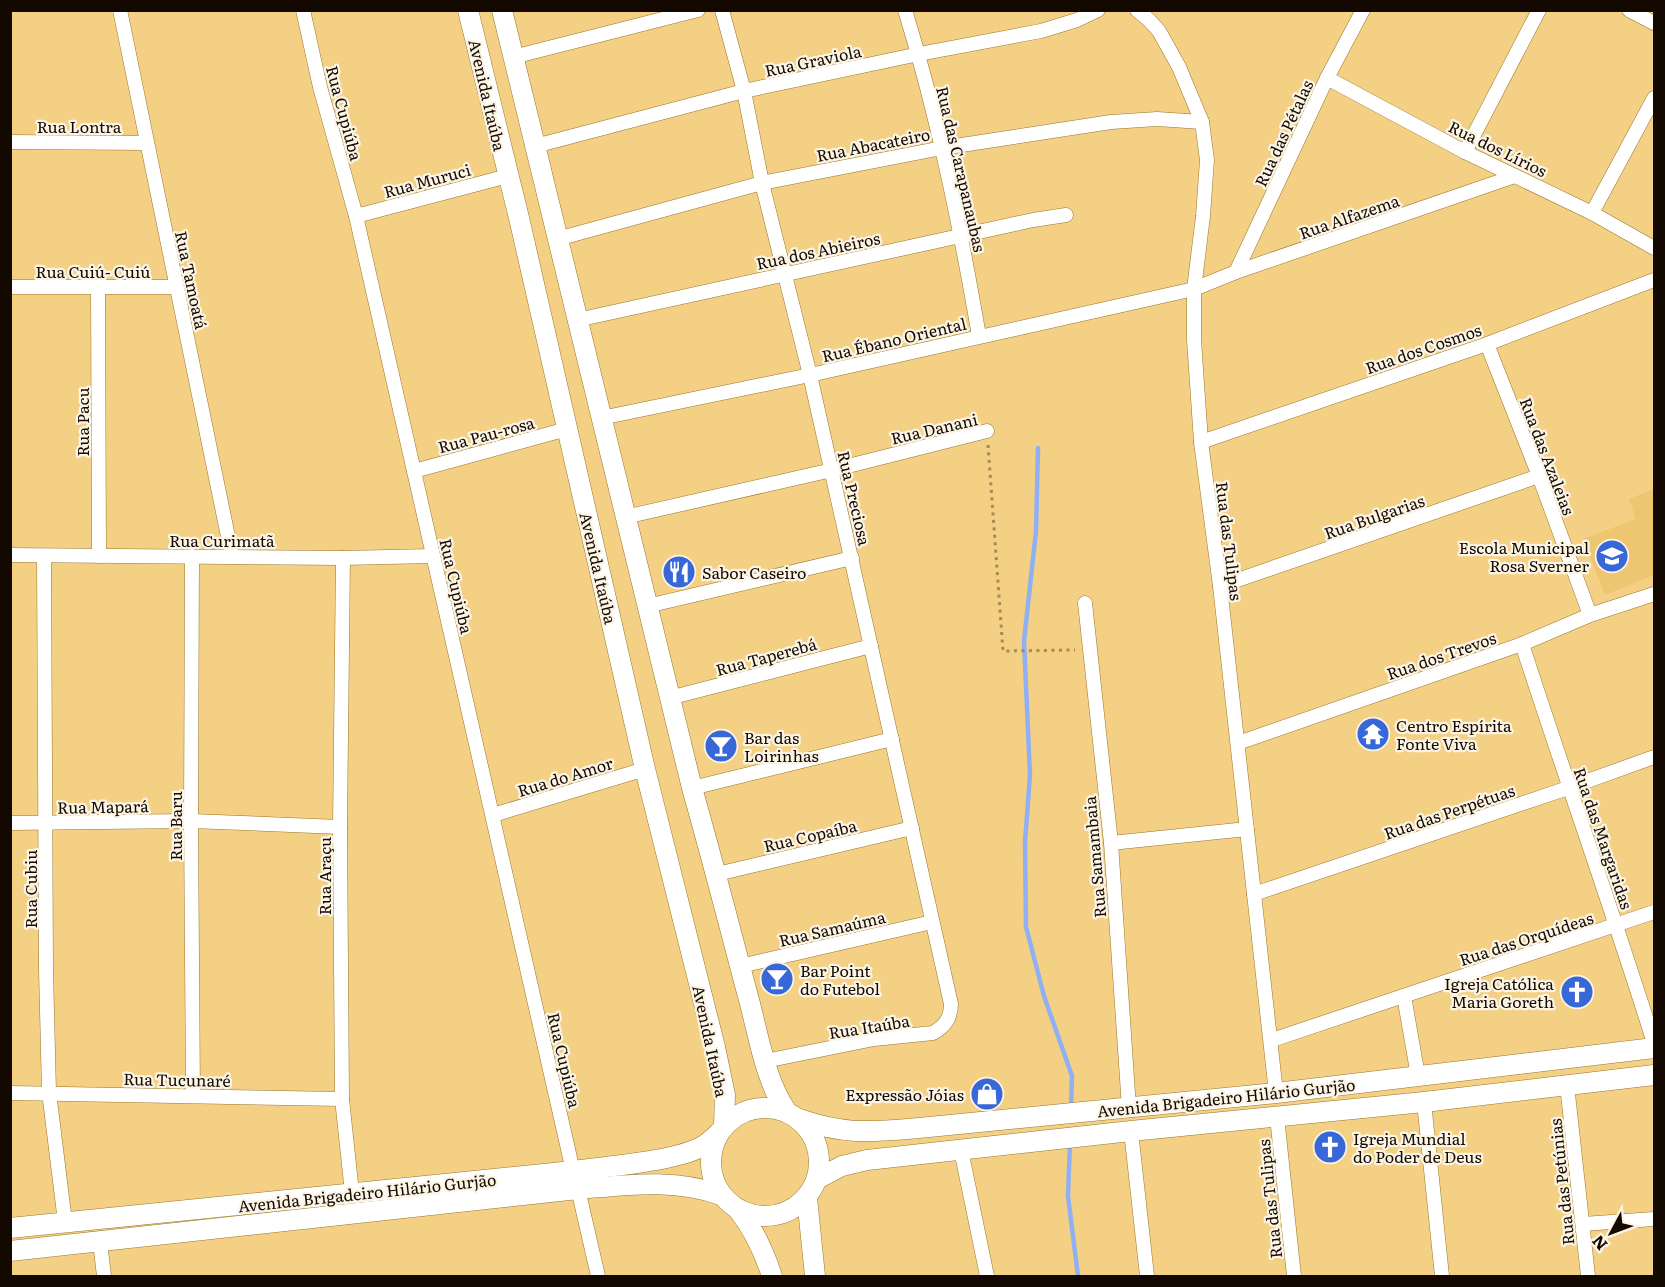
<svg xmlns="http://www.w3.org/2000/svg" width="1665" height="1287" font-family="Literata,serif">
	<style>
		.built { fill: #eec672 }
		.lines { fill: none; stroke-linecap: round; stroke-linejoin: round }
		.stream { stroke: #8fb0f3; stroke-width: 4.5 }
		.street-casing { stroke: #997729; stroke-width: 15 }
		.secondary-casing { stroke: #997729; stroke-width: 21 }
		.path { stroke: #a58a56; stroke-width: 3; stroke-dasharray: 3 4.5; stroke-linecap: butt }
		.street { stroke: #fff; stroke-width: 14 }
		.secondary { stroke: #fff; stroke-width: 20 }
		.labels { text-anchor: middle; dominant-baseline: central; stroke-width: 4.5; stroke-linejoin: round; paint-order: stroke }
		.street-label { font-size: 16px; fill: #140900; stroke: #fcf5e6 }
		.poi-label { font-size: 16px; fill: #140900; stroke: #fcf5e6; text-anchor: start }
	</style>
	<rect width="100%" height="100%" fill="#f4d084"/>
	<path class="built" d="M 1654,489 L 1654,575 L 1605,595 L 1583,539 L 1636,519 L 1629,499 Z"/>
	<g class="lines">
		<g class="stream">
			<path d="M 1038,448 L 1036,531 L 1024,641 L 1030,775 L 1025,842 L 1026,927 L 1044,996 L 1072,1076 L 1071,1107"/>
			<path d="M 1070,1142 L 1068,1196 L 1078,1276"/>
		</g>
		<defs>
			<g id="street">
				<path d="M 120,10 L 232,556"/>
				<path d="M 303,10 L 320,87 L 356,216 L 573,1171"/>
				<path d="M 722,10 L 744,91 L 762,183 L 810,375 L 951,1004 C 951,1018 945,1026 933,1033 L 874,1039 L 765,1061"/>
				<path d="M 905,10 C 938,117 960,226 979,336"/>
				<path d="M 1137,10 L 1149,20 L 1159,31 L 1179,67 L 1202,122 L 1207,160 L 1203,216 L 1194,289 L 1194,340 L 1201,442 L 1220,586 L 1276,1093"/>
				<path d="M 1629,10 L 1654,23"/>
				<path d="M 513,57 L 698,10"/>
				<path d="M 1327,78 L 1465,152 L 1592,213 L 1654,248"/>
				<path d="M 10,142 L 147,143"/>
				<path d="M 535,146 L 744,91 L 919,54 L 1041,31 L 1077,20 L 1098,10"/>
				<path d="M 1465,152 L 1539,10"/>
				<path d="M 1592,213 L 1654,98"/>
				<path d="M 356,216 L 508,176"/>
				<path d="M 557,239 L 762,183 L 942,148 L 1111,122 L 1157,119 L 1202,122"/>
				<path d="M 1236,272 L 1327,78 L 1363,10"/>
				<path d="M 10,287 L 176,287"/>
				<path d="M 98,288 L 99,556"/>
				<path d="M 577,320 L 1033,220 L 1066,215"/>
				<path d="M 1487,344 L 1539,476 L 1590,615"/>
				<path d="M 601,418 L 810,375 L 1194,289 L 1236,272 L 1515,176"/>
				<path d="M 1201,442 L 1487,344 L 1654,280"/>
				<path d="M 414,471 L 567,429"/>
				<path d="M 625,517 L 832,470 L 987,431"/>
				<path d="M 10,555 L 343,558 L 432,556"/>
				<path d="M 44,556 L 46,970 L 49,1092 L 65,1222"/>
				<path d="M 192,556 L 191,821 L 193,1095"/>
				<path d="M 343,558 L 340,827 L 342,1099 L 352,1193"/>
				<path d="M 1220,586 L 1539,476"/>
				<path d="M 1085,603 L 1111,843 L 1129,1108"/>
				<path d="M 647,606 L 852,558"/>
				<path d="M 1522,644 C 1565,777 1612,909 1654,1043"/>
				<path d="M 669,698 L 871,646"/>
				<path d="M 1238,743 L 1522,644 L 1590,615 L 1654,594"/>
				<path d="M 692,788 L 892,739"/>
				<path d="M 493,815 L 645,769"/>
				<path d="M 10,823 L 191,821 L 340,827"/>
				<path d="M 1111,843 L 1247,829"/>
				<path d="M 717,874 L 912,828"/>
				<path d="M 1254,894 L 1568,788 L 1654,757"/>
				<path d="M 740,966 L 932,922"/>
				<path d="M 1404,996 L 1418,1076"/>
				<path d="M 1272,1040 L 1654,912"/>
				<path d="M 1567,1085 L 1588,1276"/>
				<path d="M 10,1093 L 342,1099"/>
				<path d="M 1424,1102 L 1442,1276"/>
				<path d="M 1277,1117 L 1294,1276"/>
				<path d="M 1131,1131 L 1147,1276"/>
				<path d="M 961,1150 L 987,1276"/>
				<path d="M 578,1189 L 598,1276"/>
				<path d="M 1583,1224 L 1654,1219"/>
				<path d="M 100,1242 L 104,1276"/>
			</g>
			<g id="secondary">
				<path d="M 468,10 L 519,218 L 645,769 L 715,1047 L 725,1095 L 724,1126"/>
				<path d="M 502,10 L 692,788 C 712,858 730,929 749,1000 C 759,1037 765,1080 787,1112"/>
				<circle cx="765" cy="1162" r="54"/>
				<path d="M 799,1119 C 845,1135 871,1132 919,1128 L 1276,1093 L 1654,1048"/>
				<path d="M 817,1179 L 842,1166 L 867,1160 L 1131,1131 L 1424,1102 L 1654,1075"/>
				<path d="M 807,1198 L 815,1276"/>
				<path d="M 739,1211 C 755,1231 764,1252 772,1276"/>
				<path d="M 10,1228 L 573,1171 C 607,1166 674,1162 703,1146 C 708,1143 713,1138 718,1134"/>
				<path d="M 10,1251 L 578,1189 C 626,1185 675,1178 721,1195"/>
			</g>
		</defs>
		<use href="#street" class="street-casing"/>
		<use href="#secondary" class="secondary-casing"/>
		<path class="path" d="M 988,445 L 1003,651 L 1075,650"/>
		<use href="#street" class="street"/>
		<use href="#secondary" class="secondary"/>
	</g>
	<defs>
		<symbol id="school-disc" viewBox="-11 -11 22 22"><circle r="9.5" fill="#3867d7" stroke="#fcf5e6"/><path d="M0-5L7-2L0 1L-7-2ZM-4 1L0 2.5L4 1V4Q0 6-4 4Z" fill="#fff"/></symbol>
		<symbol id="restaurant-disc" viewBox="-11 -11 22 22"><circle r="9.5" fill="#3867d7" stroke="#fcf5e6"/><path d="M-5-6h1v4h1v-4h1v4h1v-4h1v5L-1.5 .5V6h-2V.5L-5-1ZM5-6V6H3V1.5H1.5Q1.5-4 5-6Z" fill="#fff"/></symbol>
		<symbol id="temple-disc" viewBox="-11 -11 22 22"><circle r="9.5" fill="#3867d7" stroke="#fcf5e6"/><path d="M0-6L5-2H3V0L6.5 2.5H4V6H1.5V3h-3V6H-4V2.5H-6.5L-3 0V-2H-5Z" fill="#fff"/></symbol>
		<symbol id="bar-disc" viewBox="-11 -11 22 22"><circle r="9.5" fill="#3867d7" stroke="#fcf5e6"/><path d="M-6-5H6L.8 .8V4.5H3.5V6h-7V4.5H-.8V.8Z" fill="#fff"/></symbol>
		<symbol id="church-disc" viewBox="-11 -11 22 22"><circle r="9.5" fill="#3867d7" stroke="#fcf5e6"/><path d="M-1.2-6h2.4v3.5h3.3v2.4h-3.3V6h-2.4V-.1h-3.3v-2.4h3.3Z" fill="#fff"/></symbol>
		<symbol id="shop-disc" viewBox="-11 -11 22 22"><circle r="9.5" fill="#3867d7" stroke="#fcf5e6"/><path d="M-5-2.5h2.3a2.7 3.5 0 0 1 5.4 0H5L5.5 6h-11ZM-1.5-2.5h3a1.5 2.3 0 0 0-3 0Z" fill="#fff"/></symbol>
	</defs>
	<g fill-rule="evenodd">
		<use href="#school-disc" x="1593" y="537" width="38" height="38"/>
		<use href="#restaurant-disc" x="660" y="553" width="38" height="38"/>
		<use href="#temple-disc" x="1354" y="715" width="38" height="38"/>
		<use href="#bar-disc" x="702" y="727" width="38" height="38"/>
		<use href="#bar-disc" x="758" y="960" width="38" height="38"/>
		<use href="#church-disc" x="1558" y="973" width="38" height="38"/>
		<use href="#shop-disc" x="968" y="1075" width="38" height="38"/>
		<use href="#church-disc" x="1311" y="1128" width="38" height="38"/>
	</g>
	<g class="labels">
		<g class="street-label">
			<text transform="translate(813 60) rotate(-12)">Rua Graviola</text>
			<text transform="translate(488 95) rotate(77)">Avenida Itaúba</text>
			<text transform="translate(345 113) rotate(75)">Rua Cupiúba</text>
			<text x="79" y="126">Rua Lontra</text>
			<text transform="translate(1283 133) rotate(-65)">Rua das Pétalas</text>
			<text transform="translate(873 144) rotate(-11)">Rua Abacateiro</text>
			<text transform="translate(1498 148) rotate(26)">Rua dos Lírios</text>
			<text transform="translate(962 169) rotate(77)">Rua das Carapanaubas</text>
			<text transform="translate(427 180) rotate(-15)">Rua Muruci</text>
			<text transform="translate(1349 216) rotate(-19)">Rua Alfazema</text>
			<text transform="translate(818 250) rotate(-12)">Rua dos Abieiros</text>
			<text x="93" y="271">Rua Cuiú- Cuiú</text>
			<text transform="translate(192 280) rotate(78)">Rua Tamoatá</text>
			<text transform="translate(894 339) rotate(-13)">Rua Ébano Oriental</text>
			<text transform="translate(1423 348) rotate(-19)">Rua dos Cosmos</text>
			<text transform="translate(82 422) rotate(-90)">Rua Pacu</text>
			<text transform="translate(934 428) rotate(-13)">Rua Danani</text>
			<text transform="translate(486 434) rotate(-15)">Rua Pau-rosa</text>
			<text transform="translate(1548 456) rotate(69)">Rua das Azaleias</text>
			<text transform="translate(855 498) rotate(77)">Rua Preciosa</text>
			<text transform="translate(1374 516) rotate(-19)">Rua Bulgarias</text>
			<text x="222" y="540">Rua Curimatã</text>
			<text transform="translate(1230 541) rotate(83)">Rua das Tulipas</text>
			<text transform="translate(599 568) rotate(77)">Avenida Itaúba</text>
			<text transform="translate(457 586) rotate(77)">Rua Cupiúba</text>
			<text transform="translate(1441 655) rotate(-19)">Rua dos Trevos</text>
			<text transform="translate(766 656) rotate(-15)">Rua Taperebá</text>
			<text transform="translate(565 776) rotate(-17)">Rua do Amor</text>
			<text transform="translate(103 806) rotate(-1)">Rua Mapará</text>
			<text transform="translate(1449 811) rotate(-19)">Rua das Perpétuas</text>
			<text transform="translate(175 826) rotate(-90)">Rua Baru</text>
			<text transform="translate(810 835) rotate(-13)">Rua Copaíba</text>
			<text transform="translate(1604 838) rotate(71)">Rua das Margaridas</text>
			<text transform="translate(1094 857) rotate(-95)">Rua Samambaia</text>
			<text transform="translate(324 876) rotate(-90)">Rua Araçu</text>
			<text transform="translate(30 889) rotate(-90)">Rua Cubiu</text>
			<text transform="translate(832 928) rotate(-13)">Rua Samaúma</text>
			<text transform="translate(1526 938) rotate(-18)">Rua das Orquídeas</text>
			<text transform="translate(869 1026) rotate(-9)">Rua Itaúba</text>
			<text transform="translate(711 1041) rotate(78)">Avenida Itaúba</text>
			<text transform="translate(565 1060) rotate(77)">Rua Cupiúba</text>
			<text transform="translate(177 1079) rotate(1)">Rua Tucunaré</text>
			<text transform="translate(1226 1097) rotate(-6)">Avenida Brigadeiro Hilário Gurjão</text>
			<text transform="translate(1561 1182) rotate(-96)">Rua das Petúnias</text>
			<text transform="translate(367 1192) rotate(-6)">Avenida Brigadeiro Hilário Gurjão</text>
			<text transform="translate(1269 1199) rotate(-96)">Rua das Tulipas</text>
		</g>
		<g class="poi-label">
			<text x="1589" y="547" text-anchor="end">Escola Municipal<tspan x="1589" dy="18">Rosa Sverner</tspan></text>
			<text x="702" y="572">Sabor Caseiro</text>
			<text x="1396" y="725">Centro Espírita<tspan x="1396" dy="18">Fonte Viva</tspan></text>
			<text x="744" y="737">Bar das<tspan x="744" dy="18">Loirinhas</tspan></text>
			<text x="800" y="970">Bar Point<tspan x="800" dy="18">do Futebol</tspan></text>
			<text x="1554" y="983" text-anchor="end">Igreja Católica<tspan x="1554" dy="18">Maria Goreth</tspan></text>
			<text x="964" y="1094" text-anchor="end">Expressão Jóias</text>
			<text x="1353" y="1138">Igreja Mundial<tspan x="1353" dy="18">do Poder de Deus</tspan></text>
		</g>
	</g>
	<rect width="1665" height="1287" fill="none" stroke="#140900" stroke-width="24"/>
	<g transform="translate(1611 1233) rotate(229)" stroke="#fcf5e6" stroke-width="4.5" paint-order="stroke">
	<path d="M0-4.5L10 22L0 15L-10 22Z" fill="#140900"/>
	<text y="-9" font-size="16" font-weight="bold" text-anchor="middle" fill="#140900">N</text>
	</g>
</svg>
